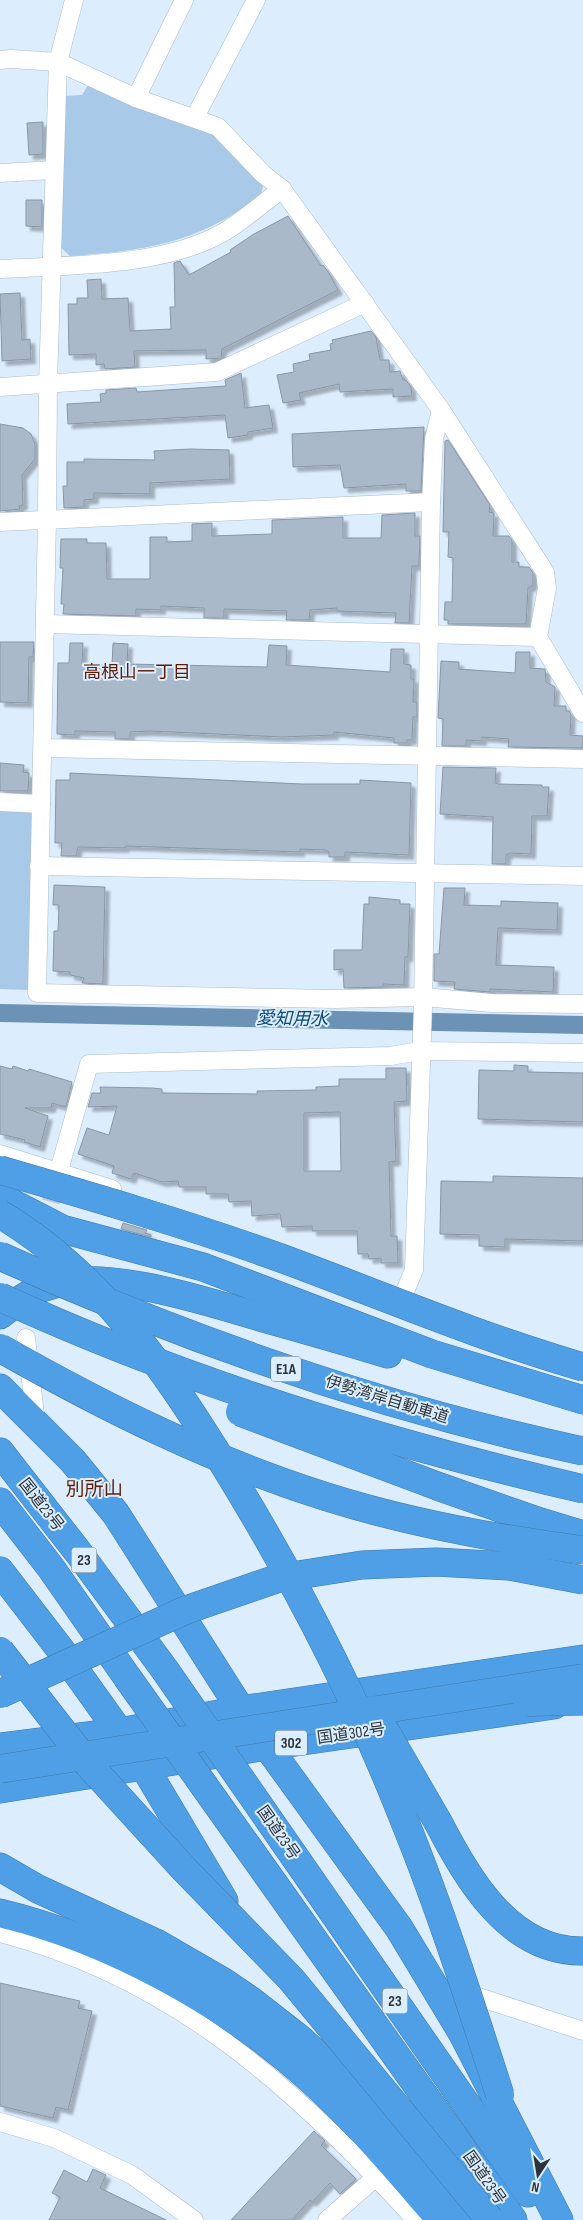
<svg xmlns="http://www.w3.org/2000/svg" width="583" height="2220" font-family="'Sofia Sans Condensed','Noto Sans JP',sans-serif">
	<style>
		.green { fill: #a9c9e9 }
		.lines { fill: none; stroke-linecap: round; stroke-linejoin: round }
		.canal { stroke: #6c92b5; stroke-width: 18 }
		.building { fill: #a9b9c9; stroke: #8797a6; fill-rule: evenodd; filter: url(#shadow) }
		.street-tunnel { stroke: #b9c8d7; stroke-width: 18; stroke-dasharray: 18 9; stroke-linecap: butt }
		.street-casing { stroke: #abbbcb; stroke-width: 19 }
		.highway-casing { stroke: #4279a9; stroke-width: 29 }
		.street { stroke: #fff; stroke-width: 18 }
		.highway { stroke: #4e9fe6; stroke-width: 28 }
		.highway-bridge-casing { stroke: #4279a9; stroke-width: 29; stroke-linecap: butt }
		.highway-bridge { stroke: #4e9fe6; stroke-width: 28 }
		.labels { text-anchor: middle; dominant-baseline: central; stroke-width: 4; stroke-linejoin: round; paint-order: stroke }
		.shield { fill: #dcedfe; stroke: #616b74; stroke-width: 1 }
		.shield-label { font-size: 15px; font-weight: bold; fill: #2c3339 }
		.street-label { font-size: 16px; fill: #2c3339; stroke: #dcedfe }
		.neighbourhood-label { font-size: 18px; fill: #5e1c07; stroke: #dcedfe }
		.water-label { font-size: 18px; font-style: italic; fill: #0a4876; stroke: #dcedfe }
		.quarter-label { font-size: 19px; fill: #5e1c07; stroke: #dcedfe }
	</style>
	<defs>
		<filter id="shadow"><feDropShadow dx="4.5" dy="4.5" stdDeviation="1" flood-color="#0004"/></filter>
	</defs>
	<rect width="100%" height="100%" fill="#dcedfe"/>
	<g class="green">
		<path d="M 88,85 L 142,110 L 165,115 L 213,135 L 263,186 L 261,195 C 200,243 145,251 70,256 L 58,245 L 64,96 L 82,95 Z"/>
		<path d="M 0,808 L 32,812 L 29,990 L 0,989 Z"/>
	</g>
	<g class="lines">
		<path class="canal" d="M 0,1013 L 583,1025"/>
	</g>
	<g class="building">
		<path d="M 43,122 L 43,154 L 29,155 L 27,123 Z"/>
		<path d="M 26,200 L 42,200 L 42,227 L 26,226 Z"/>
		<path d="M 288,216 L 321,266 L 323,265 L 329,273 L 338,290 L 222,349 L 221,358 L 206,359 L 206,350 L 134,351 L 135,367 L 105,369 L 104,364 L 96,365 L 96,354 L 69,355 L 68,304 L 77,304 L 77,298 L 88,298 L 87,280 L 101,279 L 102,299 L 128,298 L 130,331 L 171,329 L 170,307 L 175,307 L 174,263 L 180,261 L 189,275 L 231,252 L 230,250 L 254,234 Z"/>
		<path d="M 20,293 L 22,340 L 30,339 L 31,359 L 2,361 L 0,294 Z"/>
		<path d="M 371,331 L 376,337 L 380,360 L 389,360 L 390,372 L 400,371 L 403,380 L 406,380 L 411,387 L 412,396 L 393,397 L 393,389 L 340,392 L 339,384 L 299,393 L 301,400 L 283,403 L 277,375 L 294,372 L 293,364 L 310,360 L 309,354 L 331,350 L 330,344 L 333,343 L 332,340 Z"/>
		<path d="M 241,373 L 245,408 L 269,405 L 273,428 L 248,432 L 248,435 L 228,438 L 225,415 L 68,424 L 67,404 L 101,402 L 100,394 L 106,393 L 106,390 L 136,388 L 137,392 L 226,386 L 225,380 Z"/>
		<path d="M 0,424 L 23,428 L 31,434 L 35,444 L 35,459 L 22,475 L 23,505 L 19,506 L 20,509 L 0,511 Z"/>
		<path d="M 424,427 L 421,491 L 406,491 L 406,484 L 344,488 L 340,465 L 293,467 L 292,434 Z"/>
		<path d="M 448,440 L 490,505 L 489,512 L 494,513 L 493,536 L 509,536 L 512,540 L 512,562 L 519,562 L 519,567 L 529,567 L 533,573 L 533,585 L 528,588 L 526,624 L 448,624 L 448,620 L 444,620 L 445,602 L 452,602 L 453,558 L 448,557 L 449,532 L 443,532 L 445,441 Z"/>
		<path d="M 190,449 L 229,450 L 230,479 L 150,483 L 150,494 L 94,493 L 94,499 L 84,500 L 84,507 L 64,508 L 63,486 L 67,486 L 67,462 L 84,462 L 84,459 L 155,460 L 154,451 Z"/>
		<path d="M 415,513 L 415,536 L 420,536 L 419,566 L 412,566 L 409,623 L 395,623 L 396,613 L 337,611 L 337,608 L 310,610 L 309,620 L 286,620 L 287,611 L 224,609 L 224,618 L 204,618 L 204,608 L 161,606 L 161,610 L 136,609 L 136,616 L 63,614 L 64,604 L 61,604 L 63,568 L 60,568 L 61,539 L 87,539 L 87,543 L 106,543 L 107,579 L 150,579 L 150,537 L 167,537 L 167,542 L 192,541 L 192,524 L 212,523 L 212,536 L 272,534 L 272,520 L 343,517 L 343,538 L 381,538 L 382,515 Z"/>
		<path d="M 0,642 L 34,642 L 33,657 L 29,657 L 28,703 L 0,702 Z"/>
		<path d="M 70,643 L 83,643 L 82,664 L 112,665 L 113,643 L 128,644 L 127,664 L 267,667 L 269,645 L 287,646 L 286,665 L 390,672 L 391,649 L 404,649 L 404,664 L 411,665 L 411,679 L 414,679 L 413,702 L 417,702 L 417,717 L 413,717 L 412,740 L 407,740 L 407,743 L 394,743 L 394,738 L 334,732 L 334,735 L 282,737 L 150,731 L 130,732 L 130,739 L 115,739 L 115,732 L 75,731 L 75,735 L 57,734 L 58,663 L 69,663 Z"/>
		<path d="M 516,652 L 530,652 L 530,668 L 545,669 L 546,682 L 555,687 L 554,706 L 566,706 L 566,711 L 569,711 L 571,714 L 570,735 L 583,736 L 583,748 L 508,747 L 509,739 L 482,737 L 482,741 L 466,740 L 466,746 L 442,746 L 443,719 L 438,718 L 441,661 L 459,662 L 459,669 L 515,673 Z"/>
		<path d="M 0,763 L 24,765 L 23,772 L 29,773 L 28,791 L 0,791 Z"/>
		<path d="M 443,767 L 496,768 L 495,783 L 498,784 L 542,785 L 542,787 L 549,787 L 547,816 L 532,816 L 531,854 L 510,853 L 506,855 L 506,864 L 492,864 L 493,817 L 440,814 Z"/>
		<path d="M 70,773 L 302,784 L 360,784 L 360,780 L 411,783 L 409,855 L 345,852 L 345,857 L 329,857 L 329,852 L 325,850 L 300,849 L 300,852 L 126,846 L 124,848 L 78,847 L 76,856 L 61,856 L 62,843 L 55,843 L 56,780 L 70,780 Z"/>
		<path d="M 54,885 L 105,887 L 103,984 L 82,983 L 84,978 L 70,975 L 70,972 L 53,971 L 54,931 L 58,931 L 59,905 L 53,905 Z"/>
		<path d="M 444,888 L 465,888 L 464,905 L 501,906 L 501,901 L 558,903 L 557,930 L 498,928 L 496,965 L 554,967 L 553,992 L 490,989 L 490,992 L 454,989 L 455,982 L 434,981 L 434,954 L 439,954 Z"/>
		<path d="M 369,897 L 400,900 L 400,904 L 410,904 L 408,957 L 405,957 L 404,985 L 383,984 L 383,987 L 344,988 L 343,969 L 334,970 L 334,950 L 362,950 L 364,904 L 369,904 Z"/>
		<path d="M 514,1065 L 528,1066 L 528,1072 L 583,1073 L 583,1122 L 478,1119 L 479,1070 L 514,1071 Z"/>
		<path d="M 0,1066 L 12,1069 L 13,1066 L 28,1071 L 29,1069 L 72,1082 L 66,1107 L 52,1103 L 51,1108 L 25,1108 L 48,1116 L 40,1147 L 24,1142 L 25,1140 L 0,1134 Z"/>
		<path d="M 386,1068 L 406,1068 L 407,1101 L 394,1102 L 396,1161 L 389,1162 L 391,1236 L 397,1236 L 398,1263 L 381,1263 L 381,1258 L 369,1259 L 368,1254 L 358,1254 L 357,1231 L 312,1231 L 312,1226 L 282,1227 L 280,1214 L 252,1216 L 251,1201 L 229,1202 L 228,1194 L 206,1194 L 206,1187 L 179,1187 L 178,1181 L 162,1182 L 134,1173 L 131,1179 L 112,1173 L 114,1166 L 78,1154 L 87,1128 L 109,1135 L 117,1106 L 88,1107 L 92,1093 L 101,1093 L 100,1087 L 152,1088 L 162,1089 L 162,1093 L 257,1094 L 257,1091 L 316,1090 L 316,1087 L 339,1086 L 339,1079 L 386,1079 ZM 340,1112 L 341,1171 L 304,1171 L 304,1113 Z"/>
		<path d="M 493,1176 L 583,1178 L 583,1241 L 505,1239 L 505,1247 L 479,1246 L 479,1235 L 440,1234 L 441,1181 L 493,1182 Z"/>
		<path d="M 123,1223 L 147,1230 L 145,1233 L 151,1235 L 151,1237 L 121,1229 Z"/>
		<path d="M 0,1983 L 80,2001 L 78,2008 L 92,2011 L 68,2110 L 56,2107 L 53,2118 L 0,2106 Z"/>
		<path d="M 314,2131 L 325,2141 L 321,2145 L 356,2179 L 340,2194 L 330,2183 L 312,2202 L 310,2200 L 292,2220 L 231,2220 Z"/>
		<path d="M 93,2169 L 106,2175 L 100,2188 L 166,2220 L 49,2220 L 60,2197 L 52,2193 L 64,2170 L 87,2182 Z"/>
	</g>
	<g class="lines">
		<path class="street-tunnel" d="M 44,1228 L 57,1178"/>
		<defs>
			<g id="street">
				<path d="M 74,0 L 58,62 L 48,384 L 47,520 L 37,993 L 334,999 L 423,997 L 492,1003 L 583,1004"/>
				<path d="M 0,60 L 11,59 L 58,62 L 136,98 L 218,127 L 263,174 L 282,189 L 441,410 L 545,572 L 547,588 L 538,637 L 583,713"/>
				<path d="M 136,98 L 184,0"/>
				<path d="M 195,117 L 256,0"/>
				<path d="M 0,173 L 54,170"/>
				<path d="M 0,269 C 69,265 164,267 224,232 C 244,220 263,203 282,189"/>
				<path d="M 0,387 L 217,372 L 365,303"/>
				<path d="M 0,522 L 431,502"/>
				<path d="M 45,624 L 538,637"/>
				<path d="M 43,748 L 583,759"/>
				<path d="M 0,802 L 41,804"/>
				<path d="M 39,866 L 583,876"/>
				<path d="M 0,1154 L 112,1189"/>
				<path d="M 57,1178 L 89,1064 L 390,1056 L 420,1051 L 583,1053"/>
				<path d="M 403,1296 L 414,1270 L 423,1006 L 431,502 L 434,439 L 441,410"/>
				<path d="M 26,1338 L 36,1423"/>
				<path d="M 0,1933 C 177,1979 295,2089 416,2220"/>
				<path d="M 460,1991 L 583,2031"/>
				<path d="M 0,2122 L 54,2138 L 132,2175 L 194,2220"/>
				<path d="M 327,2220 L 376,2177"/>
			</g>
			<g id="highway">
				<path d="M 0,1197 L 62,1229 L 203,1267 L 432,1354 L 583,1400"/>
				<path d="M 0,1315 C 13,1305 29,1292 45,1287 C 103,1267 202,1300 260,1317 C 303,1329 345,1341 388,1354"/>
				<path d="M 0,1388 L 73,1461 L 116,1514 L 241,1710 L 399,1928 L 463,2034 L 559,2220"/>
				<path d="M 0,1452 L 78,1552 L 165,1670"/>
				<path d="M 440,1487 L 540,1522 L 583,1535"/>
				<path d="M 0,1502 L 51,1568 L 127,1677"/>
				<path d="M 0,1571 L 60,1649 L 145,1768 L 224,1901"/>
				<path d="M 0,1747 L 119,1732 L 241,1710 L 583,1659"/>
				<path d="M 242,1781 L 528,2193"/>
				<path d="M 205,1787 L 513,2220"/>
				<path d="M 0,1789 L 267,1746 L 554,1705"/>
				<path d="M 438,1822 C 468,1879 509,1952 583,1951"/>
				<path d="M 0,1867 L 38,1889 L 158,1944 L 222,1981 L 250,2000 L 300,2039 L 352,2087 L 468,2220"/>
				<path d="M 0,1913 C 109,1939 226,2003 309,2078 C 357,2121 398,2171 441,2220"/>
			</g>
		</defs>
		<use href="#street" class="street-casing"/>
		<use href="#highway" class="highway-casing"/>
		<use href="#street" class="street"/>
		<use href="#highway" class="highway"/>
		<defs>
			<g id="highway-bridge">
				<path d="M 0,1170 C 93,1197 186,1224 278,1257 C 379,1294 479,1337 583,1367"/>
				<path d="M 0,1214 C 101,1274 164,1368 225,1466 C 293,1577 355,1695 403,1817 C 440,1908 470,2002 500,2095"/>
				<path d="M 0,1256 C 187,1340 382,1408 583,1451"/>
				<path d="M 0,1297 C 187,1383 383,1442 583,1489"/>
				<path d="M 0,1348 C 104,1407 212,1461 327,1497 C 410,1523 497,1539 583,1550"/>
				<path d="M 240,1412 L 440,1487"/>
				<path d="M 0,1651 L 89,1765 L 184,1869 L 291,1979 L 490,2220"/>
				<path d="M 165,1670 L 242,1781"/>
				<path d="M 127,1677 L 205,1787"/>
				<path d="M 0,1694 L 186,1610 L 279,1578 L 362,1565 L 436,1562 L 509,1566 L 583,1580"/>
				<path d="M 527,1702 L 583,1701"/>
				<path d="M 373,1710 L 438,1822"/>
				<path d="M 0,1769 L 583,1678"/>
			</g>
		</defs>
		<use href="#highway-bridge" class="highway-bridge-casing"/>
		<use href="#highway-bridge" class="highway-bridge"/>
	</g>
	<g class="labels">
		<g class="shield">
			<rect x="271" y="1356.5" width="30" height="25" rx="4"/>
			<rect x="71.5" y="1547.5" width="25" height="25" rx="4"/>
			<rect x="275" y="1730.5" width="32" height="25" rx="4"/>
			<rect x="382.5" y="1988.5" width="25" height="25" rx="4"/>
		</g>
		<g class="shield-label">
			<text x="286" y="1369">E1A</text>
			<text x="84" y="1560">23</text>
			<text x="291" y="1743">302</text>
			<text x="395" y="2001">23</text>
		</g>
		<g class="street-label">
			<text transform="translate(387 1400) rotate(17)">伊勢湾岸自動車道</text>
			<text transform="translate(41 1505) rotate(52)">国道23号</text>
			<text transform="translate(351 1734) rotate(-8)">国道302号</text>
			<text transform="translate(278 1833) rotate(55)">国道23号</text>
			<text transform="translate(484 2178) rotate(55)">国道23号</text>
		</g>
		<g class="neighbourhood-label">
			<text x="137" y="672">高根山一丁目</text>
		</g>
		<g class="water-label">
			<text transform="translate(292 1019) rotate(1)">愛知用水</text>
		</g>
		<g class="quarter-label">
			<text x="94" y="1489">別所山</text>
		</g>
	</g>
	<g transform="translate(538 2175) rotate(192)" stroke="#dcedfe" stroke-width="4" paint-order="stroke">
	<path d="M0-4L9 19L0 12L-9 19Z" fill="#2c3339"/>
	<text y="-8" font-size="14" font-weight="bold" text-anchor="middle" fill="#2c3339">N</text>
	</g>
</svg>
